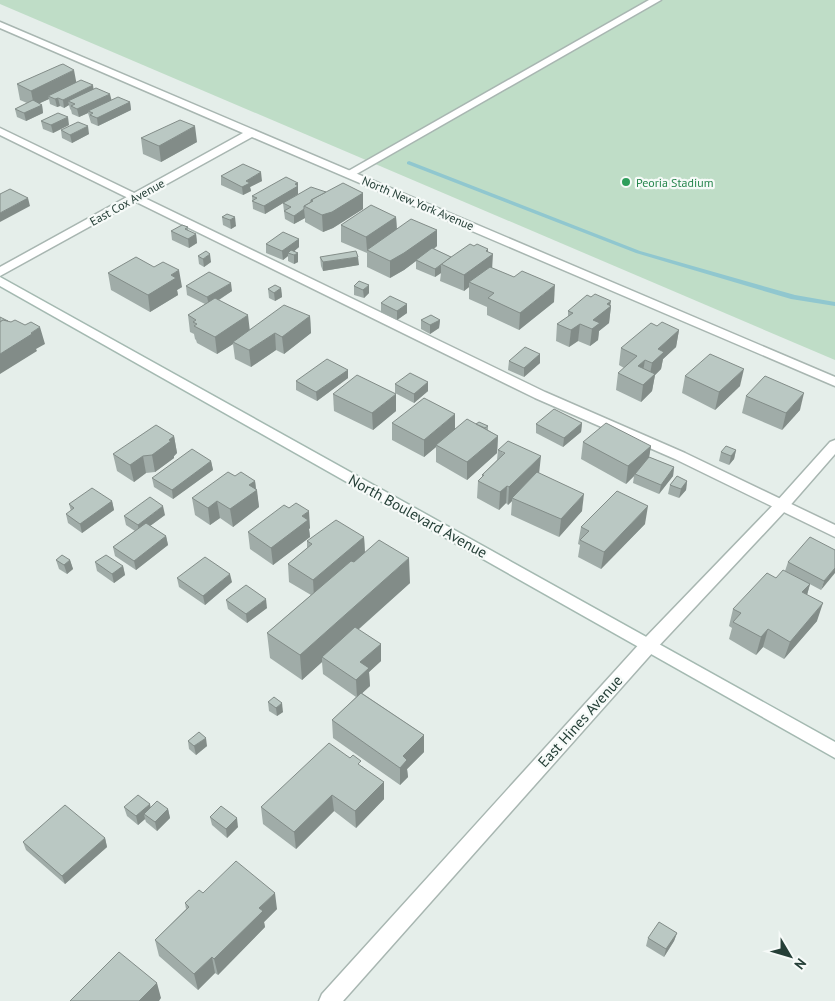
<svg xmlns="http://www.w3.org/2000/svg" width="835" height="1001" font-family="'PT Sans',sans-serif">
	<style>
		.green { fill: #bfddc7 }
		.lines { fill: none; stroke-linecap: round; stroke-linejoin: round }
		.stream { fill: #90c7cf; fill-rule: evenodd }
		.lane-casing { stroke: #a8b6b1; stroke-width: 3 }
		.street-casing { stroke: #a8b6b1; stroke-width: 3 }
		.secondary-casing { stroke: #a4b9b1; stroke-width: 3 }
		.lane { fill: #fff; fill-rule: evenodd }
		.street { fill: #fff; fill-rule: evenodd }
		.secondary { fill: #fff; fill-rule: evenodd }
		.wall { fill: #a0aca8 }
		.shaded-wall { fill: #828c88 }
		.building { fill: #bac8c3; stroke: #828c88 }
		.leisure-dot { fill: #2e9e5b; stroke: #f6faf8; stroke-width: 2 }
		.labels { text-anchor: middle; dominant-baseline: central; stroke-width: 4.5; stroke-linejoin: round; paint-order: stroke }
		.far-leisure-label { font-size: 12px; fill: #27864d; stroke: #f6faf8; text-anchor: start }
		.far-street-label { font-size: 12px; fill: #253f37; stroke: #f6faf8 }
		.street-label { font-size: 15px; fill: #253f37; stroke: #f6faf8 }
	</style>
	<rect width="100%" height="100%" fill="#e5eeea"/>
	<path class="green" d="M 0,0 L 835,0 L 835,360 L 0,4 Z"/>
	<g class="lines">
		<path class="stream" d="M 409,161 L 640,251 L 795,295 L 835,302 L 835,306 L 791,299 L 636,253 L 407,164 L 407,162 Z"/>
		<defs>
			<g id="lane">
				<path d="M 649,0 L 661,0 L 353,176 L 345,176 L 343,174 Z"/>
				<path d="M 0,128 L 545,392 L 685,453 L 835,525 L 835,537 L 675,459 L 535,398 L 0,135 Z"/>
			</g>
			<g id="street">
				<path d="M 0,22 L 835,377 L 835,386 L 252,137 L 0,276 L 0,267 L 243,133 L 0,28 Z"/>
				<path d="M 835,440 L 835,454 L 787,509 L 654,651 L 343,1001 L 319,1001 L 322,994 L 642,641 L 777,501 L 830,442 Z"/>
			</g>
			<path id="secondary" d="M 0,277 L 835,742 L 835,758 L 0,286 Z"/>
		</defs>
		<use href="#lane" class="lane-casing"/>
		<use href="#street" class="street-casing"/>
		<use href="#secondary" class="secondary-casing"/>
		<use href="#lane" class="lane"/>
		<use href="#street" class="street"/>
		<use href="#secondary" class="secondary"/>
	</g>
	<g class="wall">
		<path d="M 77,82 L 94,89 L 111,100 L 130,102 L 131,110 L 98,126 L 91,123 L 88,113 L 79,117 L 72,114 L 71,110 L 70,109 L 69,105 L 64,108 L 60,106 L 57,107 L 50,104 L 49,99 L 39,103 L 42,105 L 43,113 L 26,121 L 17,117 L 15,109 L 27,103 L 20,100 L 17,84 Z"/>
		<path d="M 41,121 L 69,125 L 53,133 L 43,129 Z"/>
		<path d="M 61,130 L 89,134 L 72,143 L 62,138 Z"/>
		<path d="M 141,138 L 197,142 L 161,162 L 143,154 Z"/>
		<path d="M 221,176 L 262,181 L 250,187 L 251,191 L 243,195 L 221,185 Z"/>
		<path d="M 298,183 L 298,194 L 363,209 L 333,228 L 323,232 L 305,222 L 305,218 L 294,224 L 285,219 L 283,203 L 265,214 L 253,209 L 252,196 Z"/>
		<path d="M 227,214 L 236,226 L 231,229 L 223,225 L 222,217 Z"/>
		<path d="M 396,217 L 397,229 L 437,230 L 437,246 L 434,249 L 451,257 L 474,246 L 488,249 L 488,252 L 492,268 L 554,302 L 519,330 L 487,315 L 487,307 L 469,299 L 469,287 L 464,291 L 440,281 L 441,273 L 435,277 L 416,269 L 416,261 L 404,270 L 390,278 L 367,267 L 367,253 L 341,242 L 341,225 Z"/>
		<path d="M 188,227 L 188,231 L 196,234 L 197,243 L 189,248 L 172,240 L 171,231 Z"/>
		<path d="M 299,239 L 299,247 L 294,251 L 298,253 L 298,262 L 294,264 L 288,261 L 288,256 L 283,260 L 266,253 L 266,244 Z"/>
		<path d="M 198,256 L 211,262 L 204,267 L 199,264 Z"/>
		<path d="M 320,257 L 359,265 L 323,271 L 321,266 Z"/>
		<path d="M 108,273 L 182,287 L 177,290 L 178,295 L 150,312 L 111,290 Z"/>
		<path d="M 359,281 L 369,293 L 364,298 L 354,295 L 354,286 Z"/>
		<path d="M 186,286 L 232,291 L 219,300 L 250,330 L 310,316 L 311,333 L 284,354 L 276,350 L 251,367 L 235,359 L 233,344 L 217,354 L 197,343 L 196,340 L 195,339 L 194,334 L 190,332 L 188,315 L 205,304 L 187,295 Z"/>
		<path d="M 281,288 L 282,297 L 275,301 L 269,298 L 268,289 Z"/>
		<path d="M 381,303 L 407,304 L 407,313 L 397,320 L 381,312 Z"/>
		<path d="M 610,305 L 611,306 L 609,323 L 599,331 L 598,340 L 590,346 L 578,341 L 569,347 L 556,341 L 557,324 L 568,317 L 568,311 Z"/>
		<path d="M 421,320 L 440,320 L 439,328 L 430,334 L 421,329 Z"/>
		<path d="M 657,326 L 679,330 L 676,347 L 663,359 L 661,369 L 655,375 L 652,391 L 641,402 L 616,390 L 618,373 L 624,368 L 619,365 L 621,348 Z"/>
		<path d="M 540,354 L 540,363 L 524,377 L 508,370 L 509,361 Z"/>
		<path d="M 348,370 L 348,378 L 317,401 L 296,390 L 296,381 Z"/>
		<path d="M 685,376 L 740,386 L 715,410 L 682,393 Z"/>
		<path d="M 428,382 L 428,391 L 414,403 L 395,393 L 395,384 Z"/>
		<path d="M 333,394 L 396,411 L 373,430 L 334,411 Z"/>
		<path d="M 746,396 L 800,410 L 782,430 L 742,413 Z"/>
		<path d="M 392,423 L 455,429 L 476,424 L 488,426 L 488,430 L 498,436 L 497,453 L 467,480 L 436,462 L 436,447 L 424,457 L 392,440 Z"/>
		<path d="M 582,423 L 581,432 L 563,447 L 536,433 L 536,424 Z"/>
		<path d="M 174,436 L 177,453 L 174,456 L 174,458 L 155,472 L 146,473 L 134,482 L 117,471 L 113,454 Z"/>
		<path d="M 583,442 L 651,446 L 649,457 L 674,467 L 673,476 L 659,494 L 633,483 L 634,476 L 626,484 L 581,459 Z"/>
		<path d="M 498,450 L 539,473 L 582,511 L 559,537 L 511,515 L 512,501 L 508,505 L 506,503 L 499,510 L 477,498 L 478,481 L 482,477 L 482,475 L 497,460 Z"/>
		<path d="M 736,450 L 734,459 L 729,465 L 719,461 L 721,452 Z"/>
		<path d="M 211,461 L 213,470 L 173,499 L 154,487 L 152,478 Z"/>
		<path d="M 235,476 L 255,481 L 259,507 L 233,527 L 220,518 L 210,525 L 195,515 L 192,498 Z"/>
		<path d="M 687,481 L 686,490 L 679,498 L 668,494 L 670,485 Z"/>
		<path d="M 112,501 L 114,510 L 82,533 L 68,523 L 66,514 L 71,511 L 69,504 Z"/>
		<path d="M 165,515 L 150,526 L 166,536 L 168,545 L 136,570 L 115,556 L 113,547 L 135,531 L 126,525 L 124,516 Z"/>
		<path d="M 645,524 L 601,569 L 578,557 L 580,545 L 578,544 L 581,527 Z"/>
		<path d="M 310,528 L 309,529 L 310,537 L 273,565 L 250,549 L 248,532 Z"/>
		<path d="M 364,537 L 365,553 L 410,583 L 358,630 L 381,644 L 381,661 L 369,672 L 370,686 L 362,693 L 424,735 L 424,752 L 407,769 L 408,777 L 400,785 L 333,738 L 332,720 L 356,697 L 323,674 L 322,662 L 302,680 L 270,658 L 267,633 L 311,595 L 289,582 L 288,564 L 307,548 L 307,541 Z"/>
		<path d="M 835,550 L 821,590 L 785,571 L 788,562 Z"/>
		<path d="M 56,560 L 70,560 L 73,569 L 67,574 L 59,569 Z"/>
		<path d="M 95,562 L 123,566 L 125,575 L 114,583 L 97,571 Z"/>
		<path d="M 177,578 L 232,582 L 205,605 L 179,587 Z"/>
		<path d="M 776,578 L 810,584 L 807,595 L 817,621 L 784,659 L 763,647 L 756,655 L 729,639 L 732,628 L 729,626 L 733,609 Z"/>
		<path d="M 226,600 L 267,608 L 247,623 L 228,609 Z"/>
		<path d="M 268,702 L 283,712 L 277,716 L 269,711 Z"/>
		<path d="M 188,741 L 207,746 L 196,755 L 189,749 Z"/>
		<path d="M 362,766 L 384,799 L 356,828 L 334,811 L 296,849 L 263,824 L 261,807 Z"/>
		<path d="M 124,807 L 151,807 L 168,809 L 170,818 L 157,831 L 146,822 L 145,819 L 138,825 L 127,816 Z"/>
		<path d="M 210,817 L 238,827 L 227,838 L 212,825 Z"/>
		<path d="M 105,838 L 107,847 L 65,884 L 26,850 L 23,842 Z"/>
		<path d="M 203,893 L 277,909 L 264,922 L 265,927 L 218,975 L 215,973 L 198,990 L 159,956 L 155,940 L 186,909 L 185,903 Z"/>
		<path d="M 677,933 L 674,941 L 664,957 L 646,946 L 648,938 Z"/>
	</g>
	<g class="shaded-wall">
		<path d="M 74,70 L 77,86 L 48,96 L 49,99 L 34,106 L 31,91 Z"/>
		<path d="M 93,85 L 94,93 L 68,101 L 69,105 L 64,108 L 63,100 Z"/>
		<path d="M 110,94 L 112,102 L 88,111 L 88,113 L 79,117 L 77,109 Z"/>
		<path d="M 58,98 L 60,106 L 57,107 L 55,99 Z"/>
		<path d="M 130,102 L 131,110 L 98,126 L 97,118 Z"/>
		<path d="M 42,105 L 43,113 L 26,121 L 24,113 Z"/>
		<path d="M 68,117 L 69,125 L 53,133 L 51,125 Z"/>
		<path d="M 88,126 L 89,134 L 72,143 L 70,135 Z"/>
		<path d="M 195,126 L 197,142 L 161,162 L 159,146 Z"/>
		<path d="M 261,172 L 262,181 L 250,187 L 251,191 L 243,195 L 242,187 L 246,181 Z"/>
		<path d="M 298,183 L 298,194 L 265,214 L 264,206 Z"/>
		<path d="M 363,193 L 363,209 L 333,228 L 323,232 L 322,215 Z"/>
		<path d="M 28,198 L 30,206 L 0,222 L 0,213 Z"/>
		<path d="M 304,209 L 305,218 L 294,224 L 294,216 Z"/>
		<path d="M 235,217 L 236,226 L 231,229 L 230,220 Z"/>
		<path d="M 396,217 L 397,233 L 367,250 L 366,237 Z"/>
		<path d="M 437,230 L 437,246 L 417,261 L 416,260 L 416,261 L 404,270 L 390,278 L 390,261 Z"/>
		<path d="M 196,234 L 197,243 L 189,248 L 188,239 Z"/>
		<path d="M 299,239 L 299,247 L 291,254 L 288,253 L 288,256 L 283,260 L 282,251 Z"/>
		<path d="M 488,249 L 488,257 L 493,254 L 492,270 L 469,282 L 469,287 L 464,291 L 464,275 Z"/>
		<path d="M 298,253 L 298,262 L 294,264 L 294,255 Z"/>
		<path d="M 210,254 L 211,262 L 204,267 L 203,259 Z"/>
		<path d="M 358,257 L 359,265 L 323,271 L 323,262 Z"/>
		<path d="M 441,265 L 441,273 L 435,277 L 435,269 Z"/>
		<path d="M 179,270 L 182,287 L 177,290 L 178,295 L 150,312 L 148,295 L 171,275 Z"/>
		<path d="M 231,283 L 232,291 L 209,306 L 207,297 Z"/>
		<path d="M 369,285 L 369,293 L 364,298 L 363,290 Z"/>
		<path d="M 555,285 L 554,302 L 519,330 L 520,313 Z"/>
		<path d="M 281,288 L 282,297 L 275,301 L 274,293 Z"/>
		<path d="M 611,301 L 610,307 L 611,306 L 609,323 L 599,331 L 598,340 L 590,346 L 593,320 L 607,304 Z"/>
		<path d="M 407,304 L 407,313 L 397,320 L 397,311 Z"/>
		<path d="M 248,315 L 250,332 L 233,342 L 233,344 L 217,354 L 215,337 Z"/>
		<path d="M 310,316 L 311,333 L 284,354 L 282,337 Z"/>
		<path d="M 440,320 L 439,328 L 430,334 L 430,325 Z"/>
		<path d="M 580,324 L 578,341 L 569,347 L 571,330 Z"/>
		<path d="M 40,327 L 45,344 L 36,349 L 37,351 L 0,374 L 0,354 Z"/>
		<path d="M 679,330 L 676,347 L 663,359 L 661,369 L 655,375 L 652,391 L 641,402 L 643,385 L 649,379 L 652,363 L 658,349 Z"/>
		<path d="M 275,333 L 276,350 L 251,367 L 249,350 Z"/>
		<path d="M 540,354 L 540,363 L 524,377 L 524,368 Z"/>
		<path d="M 645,360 L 642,377 L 638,366 Z"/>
		<path d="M 744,369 L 740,386 L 715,410 L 719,392 Z"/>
		<path d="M 348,370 L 348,378 L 317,401 L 316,392 Z"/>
		<path d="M 428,382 L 428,391 L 414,403 L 414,394 Z"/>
		<path d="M 804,393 L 800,410 L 782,430 L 786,413 Z"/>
		<path d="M 396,394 L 396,411 L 373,430 L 372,413 Z"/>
		<path d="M 455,414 L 455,431 L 436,445 L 436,447 L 424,457 L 424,440 Z"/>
		<path d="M 582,423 L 581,432 L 563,447 L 564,438 Z"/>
		<path d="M 174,436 L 177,453 L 174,456 L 174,458 L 155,472 L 152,455 Z"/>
		<path d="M 498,436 L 497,453 L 467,480 L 467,462 Z"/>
		<path d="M 651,446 L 648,463 L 635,474 L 634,476 L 626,484 L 628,466 Z"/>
		<path d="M 736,450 L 734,459 L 729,465 L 731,456 Z"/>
		<path d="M 143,456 L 146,473 L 134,482 L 130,465 Z"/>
		<path d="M 541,456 L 539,474 L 512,498 L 512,501 L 508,505 L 509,487 Z"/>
		<path d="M 211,461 L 213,470 L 173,499 L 172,490 Z"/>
		<path d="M 674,467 L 673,476 L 659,494 L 661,485 Z"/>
		<path d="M 255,481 L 256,491 L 257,490 L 259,507 L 233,527 L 230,509 L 249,485 Z"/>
		<path d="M 687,481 L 686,490 L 679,498 L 681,489 Z"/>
		<path d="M 507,486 L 506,503 L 499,510 L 500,492 Z"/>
		<path d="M 584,494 L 582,511 L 559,537 L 561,519 Z"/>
		<path d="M 112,501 L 114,510 L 82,533 L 80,524 Z"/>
		<path d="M 217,501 L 220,518 L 210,525 L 208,508 Z"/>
		<path d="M 163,506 L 165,515 L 139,534 L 138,525 Z"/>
		<path d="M 648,506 L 645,524 L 601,569 L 604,552 Z"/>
		<path d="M 309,511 L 310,528 L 309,529 L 310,537 L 273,565 L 271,548 L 302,516 Z"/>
		<path d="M 166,536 L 168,545 L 136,570 L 134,561 Z"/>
		<path d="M 364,537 L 365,554 L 314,597 L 313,580 Z"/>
		<path d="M 409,558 L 410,583 L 325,659 L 322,657 L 322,662 L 302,680 L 300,655 Z"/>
		<path d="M 70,560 L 73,569 L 67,574 L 64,565 Z"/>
		<path d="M 123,566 L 125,575 L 114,583 L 112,574 Z"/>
		<path d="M 835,568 L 835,573 L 821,590 L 824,581 Z"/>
		<path d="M 230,574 L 232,582 L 205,605 L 203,596 Z"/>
		<path d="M 810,584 L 805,602 L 802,592 Z"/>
		<path d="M 266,599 L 267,608 L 247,623 L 246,614 Z"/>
		<path d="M 823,603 L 817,621 L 784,659 L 790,642 Z"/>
		<path d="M 768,629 L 763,647 L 756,655 L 761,637 Z"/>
		<path d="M 381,644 L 381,661 L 369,672 L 370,686 L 357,698 L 356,680 L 360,662 Z"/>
		<path d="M 282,703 L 283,712 L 277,716 L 276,708 Z"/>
		<path d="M 424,735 L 424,752 L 407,769 L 408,777 L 400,785 L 400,768 L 403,756 Z"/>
		<path d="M 206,738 L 207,746 L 196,755 L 194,746 Z"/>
		<path d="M 384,782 L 384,799 L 356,828 L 355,811 Z"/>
		<path d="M 332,795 L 334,811 L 296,849 L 294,832 Z"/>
		<path d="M 150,804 L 152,813 L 144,814 L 145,819 L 138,825 L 136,816 Z"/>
		<path d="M 168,809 L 170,818 L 157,831 L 155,822 Z"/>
		<path d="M 237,818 L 238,827 L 227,838 L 226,829 Z"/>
		<path d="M 105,838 L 107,847 L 65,884 L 62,876 Z"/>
		<path d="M 275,893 L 277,909 L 264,922 L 265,927 L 218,975 L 214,959 L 259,908 Z"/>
		<path d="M 677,933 L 674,941 L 664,957 L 666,949 Z"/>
		<path d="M 212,957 L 215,973 L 198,990 L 194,974 Z"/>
		<path d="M 157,983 L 161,998 L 159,1001 L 139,1001 Z"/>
	</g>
	<g class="building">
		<path d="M 63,64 L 74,70 L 31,91 L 17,84 L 60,65 Z"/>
		<path d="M 81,80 L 93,85 L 63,100 L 58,98 L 55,99 L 48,96 Z"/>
		<path d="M 96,88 L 110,94 L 77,109 L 71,106 L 75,104 L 68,101 Z"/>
		<path d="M 118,97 L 130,102 L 97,118 L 90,115 L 93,113 L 88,111 Z"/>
		<path d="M 33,100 L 42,105 L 24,113 L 15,109 Z"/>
		<path d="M 58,113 L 68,117 L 51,125 L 41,121 Z"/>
		<path d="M 180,120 L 195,126 L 159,146 L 141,138 Z"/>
		<path d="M 78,122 L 88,126 L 70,135 L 61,130 Z"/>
		<path d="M 243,164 L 261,172 L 246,181 L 250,183 L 242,187 L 221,176 Z"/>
		<path d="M 286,177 L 298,183 L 295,184 L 298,186 L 264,206 L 252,201 L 257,198 L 252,196 Z"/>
		<path d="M 343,183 L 363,193 L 332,212 L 322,215 L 304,206 L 313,201 L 311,200 Z"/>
		<path d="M 311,187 L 326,192 L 311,200 L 311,202 L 304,206 L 304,209 L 294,216 L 284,211 L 291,207 L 283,203 Z"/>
		<path d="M 10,189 L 28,198 L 0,213 L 0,194 Z"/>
		<path d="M 371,205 L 396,217 L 366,237 L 341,225 Z"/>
		<path d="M 227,214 L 235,217 L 230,220 L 222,217 Z"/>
		<path d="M 411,219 L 437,230 L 404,253 L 390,261 L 367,250 Z"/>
		<path d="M 182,225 L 188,227 L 185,229 L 196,234 L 188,239 L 171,231 Z"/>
		<path d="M 283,232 L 299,239 L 282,251 L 266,244 Z"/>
		<path d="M 470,244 L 474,246 L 477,244 L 488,249 L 486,251 L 493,254 L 464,275 L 441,264 Z"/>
		<path d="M 432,248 L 451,257 L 435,269 L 416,260 Z"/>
		<path d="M 291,250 L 298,253 L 294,255 L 288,253 Z"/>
		<path d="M 206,251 L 210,254 L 203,259 L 198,256 Z"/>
		<path d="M 356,251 L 358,257 L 323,262 L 320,257 Z"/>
		<path d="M 136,257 L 154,267 L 163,262 L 179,270 L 171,275 L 176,278 L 148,295 L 108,273 Z"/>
		<path d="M 490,267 L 514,277 L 522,271 L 555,285 L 520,313 L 488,298 L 494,293 L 469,282 Z"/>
		<path d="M 209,272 L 231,283 L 207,297 L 186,286 Z"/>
		<path d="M 359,281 L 369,285 L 363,290 L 354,286 Z"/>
		<path d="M 275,285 L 281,288 L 274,293 L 268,289 Z"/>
		<path d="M 595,294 L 611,301 L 607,304 L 611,306 L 593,320 L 600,323 L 592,329 L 580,324 L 571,330 L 557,324 L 573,313 L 568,311 L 587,295 L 591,297 Z"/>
		<path d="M 390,296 L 407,304 L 397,311 L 381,303 Z"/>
		<path d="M 215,298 L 248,315 L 215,337 L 194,326 L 197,324 L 193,322 L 196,320 L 188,315 Z"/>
		<path d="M 284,305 L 310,316 L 282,337 L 275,333 L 249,350 L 233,342 Z"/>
		<path d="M 431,315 L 440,320 L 430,325 L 421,320 Z"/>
		<path d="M 0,317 L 8,321 L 3,320 L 0,322 Z"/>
		<path d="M 3,320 L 11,322 L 15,320 L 25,325 L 31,322 L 40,327 L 31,333 L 32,334 L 0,354 L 0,322 Z"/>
		<path d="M 662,322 L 679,330 L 658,349 L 664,352 L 652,363 L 645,360 L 638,366 L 655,374 L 643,385 L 618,373 L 637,356 L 621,348 L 651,323 L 657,326 Z"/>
		<path d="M 525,347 L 540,354 L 524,368 L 509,361 Z"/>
		<path d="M 710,354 L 744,369 L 719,392 L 685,376 Z"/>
		<path d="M 327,359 L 348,370 L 316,392 L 296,381 Z"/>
		<path d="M 410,373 L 428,382 L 414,394 L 395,384 Z"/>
		<path d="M 357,375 L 396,394 L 372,413 L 333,394 Z"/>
		<path d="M 765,376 L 804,393 L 786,413 L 746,396 Z"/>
		<path d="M 424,398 L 455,414 L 424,440 L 392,423 Z"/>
		<path d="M 554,409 L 582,423 L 564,438 L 536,424 Z"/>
		<path d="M 467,419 L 498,436 L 467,462 L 436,445 Z"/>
		<path d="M 479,422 L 488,426 L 485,428 L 476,424 Z"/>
		<path d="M 606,423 L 651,446 L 628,466 L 583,442 Z"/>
		<path d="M 156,425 L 174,436 L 169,440 L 171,441 L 152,455 L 143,456 L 130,465 L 113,454 Z"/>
		<path d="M 508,441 L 541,456 L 509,487 L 507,486 L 500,492 L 478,481 L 484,475 L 482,475 L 505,453 L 498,450 Z"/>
		<path d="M 726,446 L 736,450 L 731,456 L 721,452 Z"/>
		<path d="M 192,449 L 211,461 L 172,490 L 152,478 Z"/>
		<path d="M 649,457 L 674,467 L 661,485 L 635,474 Z"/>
		<path d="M 228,472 L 235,476 L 241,472 L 255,481 L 249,485 L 257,490 L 230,509 L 217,501 L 208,508 L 192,498 Z"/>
		<path d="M 537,472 L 584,494 L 561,519 L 512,498 Z"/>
		<path d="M 677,476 L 687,481 L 681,489 L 670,485 Z"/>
		<path d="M 92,488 L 112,501 L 80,524 L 66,514 L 74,508 L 69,504 Z"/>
		<path d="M 617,491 L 648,506 L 604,552 L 580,540 L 589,531 L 581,527 Z"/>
		<path d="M 150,497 L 163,506 L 138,525 L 124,516 Z"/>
		<path d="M 296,503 L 309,511 L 302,516 L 308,520 L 271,548 L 248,532 L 284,505 L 289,508 Z"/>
		<path d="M 336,520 L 364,537 L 313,580 L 288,564 L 312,544 L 307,541 Z"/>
		<path d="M 146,523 L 166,536 L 134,561 L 113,547 Z"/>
		<path d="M 810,537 L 835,550 L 835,568 L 824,581 L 788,562 Z"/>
		<path d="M 379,540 L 409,558 L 300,655 L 267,633 L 351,561 L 354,562 Z"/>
		<path d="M 62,555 L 70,560 L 64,565 L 56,560 Z"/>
		<path d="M 106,555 L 123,566 L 112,574 L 95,562 Z"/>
		<path d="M 205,557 L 230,574 L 203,596 L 177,578 Z"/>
		<path d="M 783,570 L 810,584 L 802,592 L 823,603 L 790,642 L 768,629 L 761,637 L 733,622 L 741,613 L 733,609 L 767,573 L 776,578 Z"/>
		<path d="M 246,585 L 266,599 L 246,614 L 226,600 Z"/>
		<path d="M 355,627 L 381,644 L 360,662 L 369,668 L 356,680 L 322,657 Z"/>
		<path d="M 361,693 L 424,735 L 403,756 L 407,760 L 400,768 L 332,720 Z"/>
		<path d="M 274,697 L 282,703 L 276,708 L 268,702 Z"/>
		<path d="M 199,732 L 206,738 L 194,746 L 188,741 Z"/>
		<path d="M 329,743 L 350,758 L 353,755 L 361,761 L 358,764 L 384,782 L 355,811 L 332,795 L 294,832 L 261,807 Z"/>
		<path d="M 138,795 L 150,804 L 136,816 L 124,807 Z"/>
		<path d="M 157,801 L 168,809 L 155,822 L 144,814 Z"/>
		<path d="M 65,805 L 105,838 L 62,876 L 23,842 Z"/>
		<path d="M 221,806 L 237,818 L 226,829 L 210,817 Z"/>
		<path d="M 236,861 L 275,893 L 259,908 L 263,911 L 214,959 L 212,957 L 194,974 L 155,940 L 189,907 L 185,903 L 199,890 L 203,893 Z"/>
		<path d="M 659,922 L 677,933 L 666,949 L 648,938 Z"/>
		<path d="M 119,952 L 157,983 L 139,1001 L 70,1001 Z"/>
	</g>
	<circle class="leisure-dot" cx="626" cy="182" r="5"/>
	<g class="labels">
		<g class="far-leisure-label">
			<text x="636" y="182">Peoria Stadium</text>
		</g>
		<g class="far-street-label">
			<text transform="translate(127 202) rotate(-29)">East Cox Avenue</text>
			<text transform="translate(418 203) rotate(23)">North New York Avenue</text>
		</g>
		<g class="street-label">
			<text transform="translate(418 516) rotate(29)">North Boulevard Avenue</text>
			<text transform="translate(580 721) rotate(-48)">East Hines Avenue</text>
		</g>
	</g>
	<g transform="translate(790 956) rotate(128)" stroke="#f6faf8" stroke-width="4" paint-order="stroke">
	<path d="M0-4L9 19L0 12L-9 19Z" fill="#253f37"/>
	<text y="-8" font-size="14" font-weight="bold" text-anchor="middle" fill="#253f37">N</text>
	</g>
</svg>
